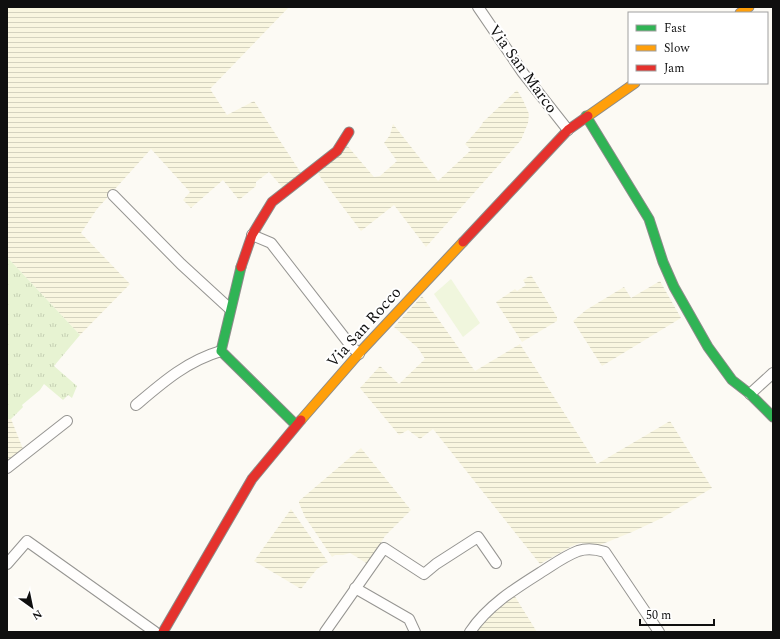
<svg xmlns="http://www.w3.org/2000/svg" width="780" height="639" font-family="Spectral,serif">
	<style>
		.farmland { fill: url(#farmland-rules) }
		.grass { fill: url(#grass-tufts) }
		.pitch { fill: #f0f6dd }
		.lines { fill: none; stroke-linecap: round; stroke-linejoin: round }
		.street-casing { stroke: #969592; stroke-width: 12 }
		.fast-casing { stroke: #8c8b89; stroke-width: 11 }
		.slow-casing { stroke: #8c8b89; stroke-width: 11 }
		.jam-casing { stroke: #8c8b89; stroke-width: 11 }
		.street { stroke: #fffefd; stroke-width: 10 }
		.fast { stroke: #30b455; stroke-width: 9 }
		.slow { stroke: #ff9f0a; stroke-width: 9 }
		.jam { stroke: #e5322d; stroke-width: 9 }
		.labels { text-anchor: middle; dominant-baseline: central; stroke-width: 4; stroke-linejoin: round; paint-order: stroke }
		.street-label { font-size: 16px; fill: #0f0f0f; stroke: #fff }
	</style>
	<defs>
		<pattern id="farmland-rules" width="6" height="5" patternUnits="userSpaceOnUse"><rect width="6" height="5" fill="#f9f6e0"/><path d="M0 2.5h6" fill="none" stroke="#d4d2bf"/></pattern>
		<pattern id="grass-tufts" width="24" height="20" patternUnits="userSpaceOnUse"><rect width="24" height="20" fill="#e7f3d2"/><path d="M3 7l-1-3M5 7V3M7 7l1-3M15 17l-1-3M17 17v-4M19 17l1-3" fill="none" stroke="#c5cfb3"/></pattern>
	</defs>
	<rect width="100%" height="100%" fill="#fcfaf4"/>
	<g class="farmland">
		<path d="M 7,7 L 289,7 L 210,89 L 227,115 L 254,101 L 301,173 L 283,188 L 269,172 L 256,182 L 256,186 L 239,200 L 223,180 L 191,208 L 183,200 L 190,192 L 151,149 L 97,209 L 81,233 L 130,284 L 80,335 L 7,257 Z"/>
		<path d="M 517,90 L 523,100 L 529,114 L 528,123 L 521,140 L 426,247 L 394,205 L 361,231 L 318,174 L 345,143 L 374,177 L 380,176 L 397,161 L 384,143 L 390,135 L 393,124 L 438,181 L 471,150 L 465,144 L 481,126 L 483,122 Z"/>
		<path d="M 531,275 L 557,317 L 557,321 L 522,342 L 496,302 L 515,289 L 517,291 L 526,285 L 523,280 Z"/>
		<path d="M 660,281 L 681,318 L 602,366 L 573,321 L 586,310 L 624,287 L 631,298 Z"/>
		<path d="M 422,296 L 475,371 L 520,344 L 597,464 L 670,421 L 712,488 L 662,518 L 632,532 L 600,545 L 580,543 L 572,546 L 540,564 L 433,429 L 420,439 L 408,430 L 399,435 L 360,388 L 380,366 L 399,384 L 425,359 L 418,348 L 394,327 Z"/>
		<path d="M 7,419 L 11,419 L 23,449 L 7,462 Z"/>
		<path d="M 361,448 L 411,510 L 385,536 L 368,564 L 350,553 L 343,555 L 335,555 L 332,557 L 305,517 L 299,503 L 299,501 Z"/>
		<path d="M 291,509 L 328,562 L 317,569 L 301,589 L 254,561 Z"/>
		<path d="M 514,595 L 537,632 L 475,632 L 492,612 Z"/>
	</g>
	<path class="grass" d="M 7,257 L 80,335 L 54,366 L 77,386 L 72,398 L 68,395 L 63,400 L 44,384 L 40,390 L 22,405 L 23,407 L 11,419 L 7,419 Z"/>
	<path class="pitch" d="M 451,279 L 480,323 L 463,337 L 434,294 Z"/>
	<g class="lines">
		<defs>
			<g id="street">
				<path d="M 478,7 L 523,73 L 568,130"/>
				<path d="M 113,195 L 181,264 L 230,309"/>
				<path d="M 252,235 L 271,243 L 351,346 L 359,354"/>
				<path d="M 750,394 L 773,373"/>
				<path d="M 136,405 C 163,382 187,361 221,351"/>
				<path d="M 7,468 L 67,421"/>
				<path d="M 7,564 L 27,541 L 155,632"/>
				<path d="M 355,588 L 409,619 L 415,632"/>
				<path d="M 325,632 L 384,548 L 424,574 L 436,564 L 478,537 L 496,563"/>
				<path d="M 470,632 C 488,605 516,588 543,571 C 554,564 565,556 578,551 C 587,548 596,549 605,552 L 659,632"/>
			</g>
			<g id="fast">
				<path d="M 586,116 L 649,219 L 663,262 L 674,287 L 708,347 L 732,380 L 750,394 L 773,417"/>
				<path d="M 241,267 L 221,351 L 296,425"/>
			</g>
			<g id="slow">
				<path d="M 740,13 L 749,7"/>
				<path d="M 588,116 L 635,83"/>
				<path d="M 301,420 L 362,350 L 463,242"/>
			</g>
			<g id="jam">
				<path d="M 463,242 L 568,130 L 588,116"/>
				<path d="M 241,267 L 252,235 L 272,202 L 337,151 L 349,132"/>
				<path d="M 163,632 L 252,479 L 301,420"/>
			</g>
		</defs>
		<use href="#street" class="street-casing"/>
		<use href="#fast" class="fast-casing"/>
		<use href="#slow" class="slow-casing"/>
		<use href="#jam" class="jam-casing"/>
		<use href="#street" class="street"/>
		<use href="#fast" class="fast"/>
		<use href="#slow" class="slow"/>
		<use href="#jam" class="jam"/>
	</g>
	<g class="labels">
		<g class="street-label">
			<text transform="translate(523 69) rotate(54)">Via San Marco</text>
			<text transform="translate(364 327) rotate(-48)">Via San Rocco</text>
		</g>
	</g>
	<rect width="780" height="639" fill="none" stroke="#0f0f0f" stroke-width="16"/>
	<rect x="628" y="12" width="140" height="72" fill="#ffffff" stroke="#9f9f9f"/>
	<rect x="636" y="25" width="20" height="6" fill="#30b455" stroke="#9f9f9f"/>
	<text x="664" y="32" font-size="12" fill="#0f0f0f">Fast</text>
	<rect x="636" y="45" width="20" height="6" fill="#ff9f0a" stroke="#9f9f9f"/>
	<text x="664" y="52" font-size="12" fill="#0f0f0f">Slow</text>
	<rect x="636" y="65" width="20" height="6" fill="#e5322d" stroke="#9f9f9f"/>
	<text x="664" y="72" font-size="12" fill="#0f0f0f">Jam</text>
	<g transform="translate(32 607) rotate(147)" stroke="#ffffff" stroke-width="3" paint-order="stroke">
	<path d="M0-3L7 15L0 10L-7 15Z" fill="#0f0f0f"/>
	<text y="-6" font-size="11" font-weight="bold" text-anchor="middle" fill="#0f0f0f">N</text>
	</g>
	<path d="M640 619v6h74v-6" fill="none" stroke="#0f0f0f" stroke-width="2"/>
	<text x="646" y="619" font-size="12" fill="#0f0f0f" stroke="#ffffff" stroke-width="3" paint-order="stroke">50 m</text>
</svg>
